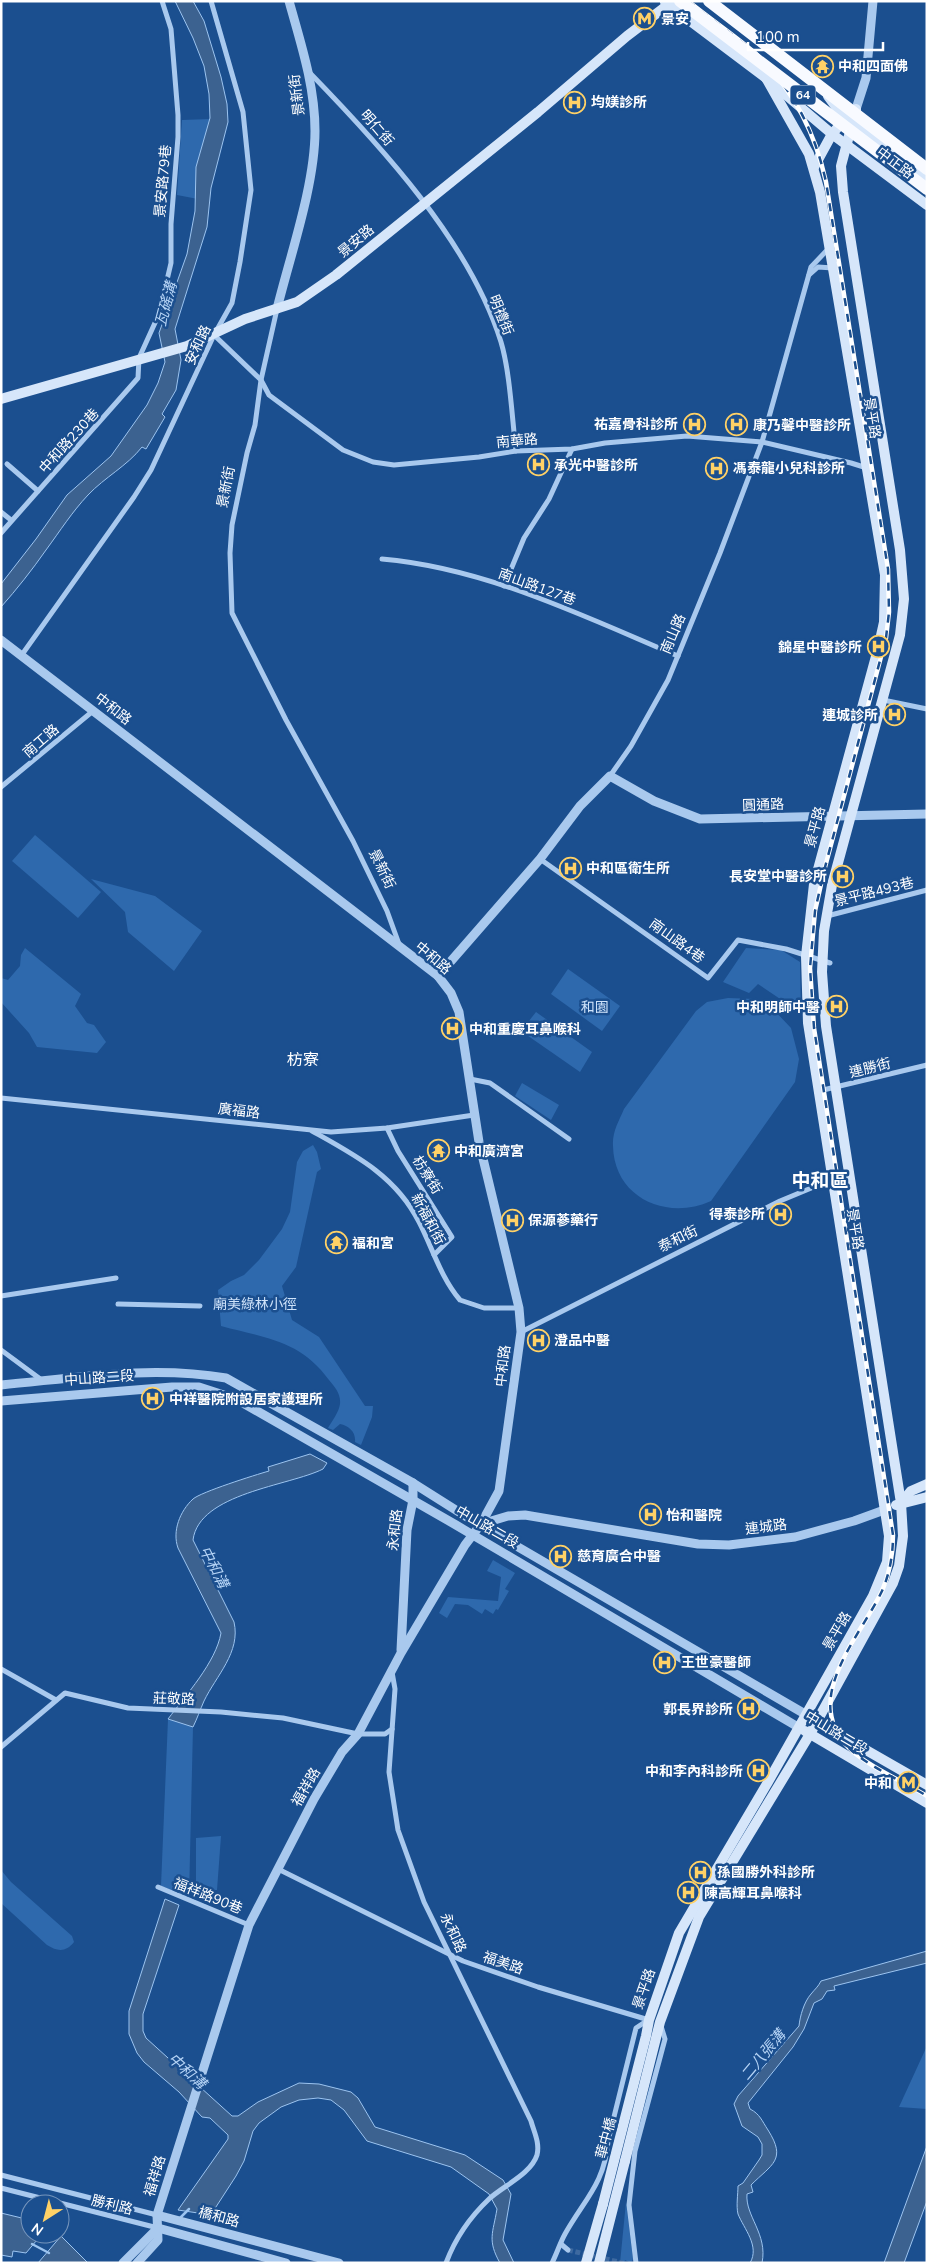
<svg xmlns="http://www.w3.org/2000/svg" width="928" height="2264" font-family="'Nunito Sans','Noto Sans TC',sans-serif">
	<style>
		.green { fill: #2e69ad }
		.water { fill: #3c6290; stroke: #9cc4f0 }
		.lines { fill: none; stroke-linecap: round; stroke-linejoin: round }
		.stream { stroke: #9cc4f0; stroke-width: 2.5 }
		.minor-tunnel { stroke: #3d69a0; stroke-width: 5; stroke-dasharray: 5 2.5; stroke-linecap: butt }
		.minor { stroke: #a9c9ee; stroke-width: 5 }
		.tertiary { stroke: #a9c9ee; stroke-width: 9 }
		.secondary { stroke: #d6e6fa; stroke-width: 10 }
		.rail-casing { stroke: #fff; stroke-width: 4.5 }
		.rail { stroke: #1b4f8f; stroke-width: 2.5; stroke-dasharray: 8; stroke-linecap: butt }
		.secondary-bridge { stroke: #d6e6fa; stroke-width: 10 }
		.trunk-bridge { stroke: #f8faff; stroke-width: 12 }
		.labels { text-anchor: middle; dominant-baseline: central; stroke-width: 5; stroke-linejoin: round; paint-order: stroke }
		.shield { fill: #1b4f8f; stroke: #bbcadd; stroke-width: 1 }
		.shield-label { font-size: 12px; font-weight: bold; fill: #fff }
		.poi-label { font-size: 14px; font-weight: bold; fill: #fff; stroke: #1b4f8f; text-anchor: start }
		.street-label { font-size: 14px; fill: #fff; stroke: #1b4f8f }
		.park-label { font-size: 14px; fill: #cfe3fa; stroke: #1b4f8f }
		.water-label { font-size: 15px; font-style: italic; fill: #b5d3f5; stroke: #1b4f8f }
		.quarter-label { font-size: 16px; fill: #fff; stroke: #1b4f8f }
		.district-label { font-size: 19px; font-weight: bold; fill: #fff; stroke: #1b4f8f }
	</style>
	<rect width="100%" height="100%" fill="#1b4f8f"/>
	<g class="green">
		<path d="M 211,119 L 198,199 L 177,195 L 182,120 Z"/>
		<path d="M 35,835 L 101,892 L 78,918 L 12,861 Z"/>
		<path d="M 91,879 L 155,896 L 202,931 L 174,971 L 128,932 L 125,912 Z"/>
		<path d="M 25,948 L 81,994 L 75,1006 L 87,1023 L 94,1025 L 106,1042 L 97,1053 L 37,1047 L 29,1033 L 1,1002 L 1,978 L 8,980 L 20,966 L 21,955 Z"/>
		<path d="M 746,948 L 781,950 L 800,962 L 801,1013 L 758,984 L 749,993 L 723,982 Z"/>
		<path d="M 568,969 L 620,1006 L 602,1031 L 551,994 Z"/>
		<path d="M 728,998 L 754,999 L 773,1009 L 791,1028 L 799,1059 L 795,1082 L 711,1201 C 667,1221 614,1198 613,1146 C 612,1132 619,1121 624,1109 L 696,1011 L 707,1002 Z"/>
		<path d="M 536,1012 L 592,1052 L 580,1072 L 521,1031 Z"/>
		<path d="M 522,1083 L 559,1105 L 551,1120 L 515,1096 Z"/>
		<path d="M 313,1145 L 317,1152 L 321,1169 L 317,1172 L 296,1267 L 282,1286 L 292,1320 L 319,1337 L 365,1406 L 373,1406 L 372,1417 L 361,1445 L 355,1442 C 356,1432 349,1426 340,1424 L 333,1430 L 328,1428 C 332,1421 339,1412 340,1404 C 341,1394 335,1387 329,1380 C 300,1340 265,1338 221,1326 L 218,1290 L 231,1281 L 244,1275 L 259,1260 L 282,1229 L 290,1212 L 297,1162 L 303,1151 Z"/>
		<path d="M 493,1560 L 515,1573 L 505,1589 L 509,1591 L 498,1610 L 496,1609 L 493,1614 L 485,1609 L 482,1614 L 468,1605 L 455,1604 L 447,1618 L 439,1613 L 448,1597 L 498,1601 L 501,1577 L 487,1571 Z"/>
		<path d="M 168,1719 L 193,1727 L 189,1897 L 161,1886 Z"/>
		<path d="M 221,1836 L 217,1890 L 196,1890 L 196,1838 Z"/>
		<path d="M 1,1870 L 11,1882 L 72,1936 L 74,1942 C 66,1952 58,1952 47,1945 L 1,1903 Z"/>
		<path d="M 927,2046 L 927,2109 L 899,2107 Z"/>
		<path d="M 626,2202 L 633,2259 L 631,2263 L 625,2260 L 624,2263 L 620,2263 Z"/>
	</g>
	<g class="water">
		<path d="M 175,1 L 193,1 L 204,21 L 221,77 L 227,104 L 228,122 L 211,188 L 207,227 L 175,329 L 181,360 L 176,390 L 162,414 L 165,417 L 146,449 L 142,447 C 127,466 105,477 88,495 C 72,512 60,531 46,550 C 32,570 17,589 1,607 L 1,584 L 36,539 L 67,495 L 111,456 L 147,405 L 158,383 L 165,362 L 159,333 L 187,254 L 195,211 L 196,167 L 210,118 L 209,94 L 204,66 L 193,38 Z"/>
		<path d="M 310,1454 L 327,1463 L 323,1469 C 289,1486 199,1493 193,1540 L 234,1622 C 241,1652 216,1676 204,1701 C 200,1710 197,1719 193,1727 L 168,1719 C 186,1695 216,1662 221,1633 L 178,1548 C 172,1531 180,1511 193,1499 C 201,1492 255,1475 269,1471 L 268,1467 Z"/>
		<path d="M 165,1899 L 179,1905 L 143,2014 L 143,2031 L 146,2038 L 232,2116 L 238,2116 L 258,2102 L 299,2083 L 319,2084 L 351,2092 L 358,2098 L 375,2127 L 465,2155 L 503,2180 L 511,2194 L 503,2240 L 514,2263 L 500,2263 C 487,2240 493,2233 497,2209 L 489,2194 L 451,2167 L 367,2141 L 344,2110 L 331,2100 L 318,2098 L 299,2100 L 281,2107 L 259,2123 L 253,2131 L 244,2161 L 236,2176 L 214,2210 L 198,2213 L 178,2210 L 228,2139 L 228,2135 L 210,2118 L 202,2117 L 179,2092 L 144,2062 L 137,2053 L 129,2034 L 129,2011 Z"/>
		<path d="M 927,1951 L 927,1963 L 834,1986 L 835,1990 L 827,1991 L 822,1999 L 814,2003 L 804,2029 L 793,2047 L 748,2103 L 750,2109 C 760,2114 762,2121 768,2130 C 787,2160 772,2164 751,2185 L 753,2192 L 747,2194 C 745,2216 768,2234 762,2263 L 750,2263 C 760,2246 744,2229 738,2214 C 736,2206 738,2194 738,2186 L 743,2183 L 759,2160 L 762,2155 L 762,2144 L 758,2137 L 742,2126 L 734,2104 L 738,2096 L 799,2026 C 800,2016 804,2002 811,1994 C 815,1989 818,1987 821,1981 Z"/>
		<path d="M 927,2146 L 927,2201 L 904,2263 L 884,2263 Z"/>
		<path d="M 1,2213 L 30,2220 L 30,2234 L 42,2234 L 26,2253 L 13,2251 L 12,2257 L 1,2255 Z"/>
		<path d="M 61,2236 L 88,2263 L 38,2263 Z"/>
	</g>
	<g class="lines">
		<g class="stream">
			<path d="M 179,2219 L 189,2209"/>
			<path d="M 32,2244 L 49,2253"/>
		</g>
		<path class="minor-tunnel" d="M 568,2250 L 623,2263"/>
		<g class="minor">
			<path d="M 309,72 C 380,145 470,242 501,342 C 510,372 512,418 516,451"/>
			<path d="M 809,275 L 818,267 L 833,268"/>
			<path d="M 277,309 L 261,380 L 255,425 L 247,453 L 232,525 L 230,553 L 232,613 L 286,720 L 353,841 L 387,911 L 399,944"/>
			<path d="M 214,335 L 261,380 L 269,395 L 343,450 L 373,462 L 394,465 L 479,457 L 516,451 L 572,449 L 605,443 L 687,436 L 762,442 L 851,463 L 867,468"/>
			<path d="M 7,464 L 38,491"/>
			<path d="M 1,512 L 11,520"/>
			<path d="M 1,533 L 138,378 L 139,358 L 159,314 L 171,263 L 171,224 L 178,137 L 178,115 L 171,29 L 162,1"/>
			<path d="M 382,559 C 486,568 583,616 678,656"/>
			<path d="M 504,586 L 524,538 L 549,499 L 572,449"/>
			<path d="M 21,656 L 134,497 L 151,470 L 214,335 L 232,303 L 240,262 L 251,190 L 243,112 L 211,1"/>
			<path d="M 883,700 L 927,709"/>
			<path d="M 610,776 L 631,746 L 668,680 L 720,553 L 762,442 L 811,267 L 830,247"/>
			<path d="M 1,787 L 93,711"/>
			<path d="M 540,859 L 708,978 L 738,940 L 786,949 L 830,963"/>
			<path d="M 827,916 L 927,890"/>
			<path d="M 470,1079 L 490,1083 L 569,1139"/>
			<path d="M 819,1091 L 927,1065"/>
			<path d="M 1,1098 L 331,1132 L 387,1128 L 474,1115"/>
			<path d="M 387,1128 L 398,1151 L 452,1237 L 434,1255"/>
			<path d="M 312,1131 C 355,1155 396,1176 419,1222 C 432,1247 441,1278 460,1300 L 484,1308 L 519,1308"/>
			<path d="M 1,1296 L 116,1278"/>
			<path d="M 118,1304 L 200,1306"/>
			<path d="M 521,1332 L 780,1201 L 833,1179 L 848,1175"/>
			<path d="M 1,1350 L 43,1381"/>
			<path d="M 1,1669 L 56,1700"/>
			<path d="M 392,1672 L 395,1689 L 389,1772 L 398,1830 L 424,1902 L 531,2121 C 534,2132 540,2143 537,2155 C 531,2174 503,2186 489,2199 C 470,2217 455,2239 446,2263"/>
			<path d="M 1,1747 L 65,1693 L 128,1708 L 221,1712 L 283,1718 L 358,1734 L 385,1734 L 392,1729"/>
			<path d="M 278,1869 L 463,1961 L 538,1987 L 649,2020"/>
			<path d="M 158,1887 L 249,1925"/>
			<path d="M 1,2175 L 157,2215"/>
			<path d="M 1,2188 L 158,2228"/>
			<path d="M 561,2244 L 568,2250"/>
			<path d="M 552,2263 C 557,2253 560,2243 565,2234 C 584,2200 605,2183 608,2141 L 636,2028 L 648,2020"/>
			<path d="M 636,2263 L 629,2205 L 635,2151 L 665,2039 L 661,2026"/>
		</g>
		<g class="tertiary">
			<path d="M 856,109 L 866,78 L 873,1"/>
			<path d="M 277,309 C 290,256 315,185 315,131 C 315,86 301,44 289,1"/>
			<path d="M 1,640 L 438,976 L 451,993 L 459,1012 L 479,1142 L 519,1308 L 521,1332 L 499,1491 L 481,1524 L 465,1545 L 401,1653 L 358,1734 L 342,1752 L 314,1799 L 249,1925 L 157,2215 L 158,2240 L 137,2263"/>
			<path d="M 438,976 L 540,859 L 580,806 L 610,776 L 654,801 L 700,819 L 927,814"/>
			<path d="M 1,1385 C 76,1378 151,1365 226,1378 L 413,1483 L 470,1519 L 805,1714"/>
			<path d="M 1,1401 L 172,1387 L 199,1387 L 236,1399 L 456,1525 L 798,1727"/>
			<path d="M 481,1524 L 508,1516 L 525,1515 L 698,1544 L 729,1545 L 795,1537 L 854,1521 L 887,1509"/>
			<path d="M 401,1650 L 407,1530 L 413,1500 L 413,1483"/>
			<path d="M 157,2215 L 339,2263"/>
			<path d="M 158,2228 L 286,2263"/>
			<path d="M 123,2263 L 158,2228"/>
		</g>
		<g class="secondary">
			<path d="M 665,2 L 766,78 L 832,134 L 927,205"/>
			<path d="M 828,96 L 845,119"/>
			<path d="M 848,121 L 927,178"/>
			<path d="M 814,167 L 832,134 L 846,118"/>
			<path d="M 1,399 L 187,346 L 245,319 L 297,302 L 336,275 L 538,112 L 627,36 L 673,1"/>
			<path d="M 901,1503 L 911,1491 L 927,1484"/>
			<path d="M 896,1505 L 927,1497"/>
			<path d="M 812,1719 L 927,1785"/>
			<path d="M 805,1731 L 927,1803"/>
			<path d="M 625,2161 L 660,2022 L 699,1917 L 810,1734 L 893,1583 L 899,1566 L 903,1536 L 901,1503 L 826,1026 L 822,972 L 824,931 L 832,885 L 900,635 L 904,599 L 900,550 L 843,192 L 841,166 L 856,109"/>
			<path d="M 603,2204 L 646,2036 L 649,2020 L 679,1933 L 768,1782 L 873,1596 L 887,1562 L 889,1536 L 808,1023 L 806,956 L 814,884 L 878,649 L 884,622 L 885,575 L 820,192 L 809,154 L 766,78"/>
		</g>
		<defs>
			<path id="rail" d="M 688,1 C 710,19 734,35 755,53 C 793,88 815,132 826,182 L 888,569 L 889,612 L 886,638 L 824,871 L 815,911 L 810,968 L 814,1028 L 893,1535 C 893,1554 890,1573 882,1591 C 860,1637 800,1700 849,1748 C 867,1766 904,1782 927,1796"/>
		</defs>
		<use href="#rail" class="rail-casing"/>
		<use href="#rail" class="rail"/>
		<g class="secondary-bridge">
			<path d="M 586,2263 L 603,2204"/>
			<path d="M 599,2263 L 625,2161"/>
		</g>
		<g class="trunk-bridge">
			<path d="M 680,1 L 927,189"/>
			<path d="M 709,1 L 927,169"/>
		</g>
	</g>
	<defs>
		<symbol id="metro-ring" viewBox="-11 -11 22 22"><circle r="9.5" fill="#1b4f8f" stroke="#ffd166" stroke-width="1.5"/><path d="M-5.5 5V-5H-3L0 0L3-5H5.5V5H3V-.5L0 4L-3-.5V5Z" fill="#ffd166"/></symbol>
		<symbol id="temple-ring" viewBox="-11 -11 22 22"><circle r="9.5" fill="#1b4f8f" stroke="#ffd166" stroke-width="1.5"/><path d="M0-6L5-2H3V0L6.5 2.5H4V6H1.5V3h-3V6H-4V2.5H-6.5L-3 0V-2H-5Z" fill="#ffd166"/></symbol>
		<symbol id="hospital-ring" viewBox="-11 -11 22 22"><circle r="9.5" fill="#1b4f8f" stroke="#ffd166" stroke-width="1.5"/><path d="M-5-5h3v3.5h4V-5h3V5h-3V1.5h-4V5h-3Z" fill="#ffd166"/></symbol>
	</defs>
	<g fill-rule="evenodd">
		<use href="#metro-ring" x="632" y="6" width="25" height="25"/>
		<use href="#temple-ring" x="810" y="54" width="25" height="25"/>
		<use href="#hospital-ring" x="562" y="90" width="25" height="25"/>
		<use href="#hospital-ring" x="682" y="412" width="25" height="25"/>
		<use href="#hospital-ring" x="724" y="412" width="25" height="25"/>
		<use href="#hospital-ring" x="526" y="452" width="25" height="25"/>
		<use href="#hospital-ring" x="704" y="456" width="25" height="25"/>
		<use href="#hospital-ring" x="866" y="634" width="25" height="25"/>
		<use href="#hospital-ring" x="882" y="702" width="25" height="25"/>
		<use href="#hospital-ring" x="558" y="856" width="25" height="25"/>
		<use href="#hospital-ring" x="830" y="864" width="25" height="25"/>
		<use href="#hospital-ring" x="824" y="994" width="25" height="25"/>
		<use href="#hospital-ring" x="440" y="1016" width="25" height="25"/>
		<use href="#temple-ring" x="426" y="1138" width="25" height="25"/>
		<use href="#hospital-ring" x="768" y="1202" width="25" height="25"/>
		<use href="#hospital-ring" x="500" y="1208" width="25" height="25"/>
		<use href="#temple-ring" x="324" y="1230" width="25" height="25"/>
		<use href="#hospital-ring" x="526" y="1328" width="25" height="25"/>
		<use href="#hospital-ring" x="140" y="1386" width="25" height="25"/>
		<use href="#hospital-ring" x="638" y="1502" width="25" height="25"/>
		<use href="#hospital-ring" x="548" y="1544" width="25" height="25"/>
		<use href="#hospital-ring" x="652" y="1650" width="25" height="25"/>
		<use href="#hospital-ring" x="736" y="1696" width="25" height="25"/>
		<use href="#hospital-ring" x="746" y="1758" width="25" height="25"/>
		<use href="#metro-ring" x="896" y="1770" width="25" height="25"/>
		<use href="#hospital-ring" x="688" y="1860" width="25" height="25"/>
		<use href="#hospital-ring" x="676" y="1880" width="25" height="25"/>
	</g>
	<g class="labels">
		<rect class="shield" x="790.5" y="85.5" width="25" height="19" rx="4"/>
		<g class="shield-label">
			<text x="803" y="95">64</text>
		</g>
		<g class="poi-label">
			<text x="661" y="19">景安</text>
			<text x="838" y="66">中和四面佛</text>
			<text x="591" y="102">均媄診所</text>
			<text x="678" y="424" text-anchor="end">祐嘉骨科診所</text>
			<text x="753" y="425">康乃馨中醫診所</text>
			<text x="554" y="465">承光中醫診所</text>
			<text x="733" y="468">馮泰龍小兒科診所</text>
			<text x="862" y="647" text-anchor="end">錦星中醫診所</text>
			<text x="878" y="715" text-anchor="end">連城診所</text>
			<text x="586" y="868">中和區衛生所</text>
			<text x="827" y="876" text-anchor="end">長安堂中醫診所</text>
			<text x="820" y="1007" text-anchor="end">中和明師中醫</text>
			<text x="469" y="1029">中和重慶耳鼻喉科</text>
			<text x="454" y="1151">中和廣濟宮</text>
			<text x="765" y="1214" text-anchor="end">得泰診所</text>
			<text x="528" y="1220">保源蔘藥行</text>
			<text x="352" y="1243">福和宮</text>
			<text x="554" y="1340">澄品中醫</text>
			<text x="169" y="1399">中祥醫院附設居家護理所</text>
			<text x="666" y="1515">怡和醫院</text>
			<text x="577" y="1556">慈育廣合中醫</text>
			<text x="681" y="1662">王世豪醫師</text>
			<text x="733" y="1709" text-anchor="end">郭長界診所</text>
			<text x="743" y="1771" text-anchor="end">中和李內科診所</text>
			<text x="892" y="1783" text-anchor="end">中和</text>
			<text x="717" y="1872">孫國勝外科診所</text>
			<text x="704" y="1893">陳高輝耳鼻喉科</text>
		</g>
		<g class="street-label">
			<text transform="translate(297 95) rotate(-97)">景新街</text>
			<text transform="translate(377 128) rotate(49)">明仁街</text>
			<text transform="translate(895 163) rotate(37)">中正路</text>
			<text transform="translate(163 181) rotate(-85)">景安路79巷</text>
			<text transform="translate(356 241) rotate(-40)">景安路</text>
			<text transform="translate(501 315) rotate(68)">明禮街</text>
			<text transform="translate(198 345) rotate(-65)">安和路</text>
			<text transform="translate(872 418) rotate(81)">景平路</text>
			<text transform="translate(69 441) rotate(-48)">中和路230巷</text>
			<text transform="translate(517 441) rotate(-5)">南華路</text>
			<text transform="translate(226 487) rotate(-79)">景新街</text>
			<text transform="translate(537 587) rotate(20)">南山路127巷</text>
			<text transform="translate(673 634) rotate(-67)">南山路</text>
			<text transform="translate(113 709) rotate(38)">中和路</text>
			<text transform="translate(41 741) rotate(-41)">南工路</text>
			<text transform="translate(763 805) rotate(-2)">圓通路</text>
			<text transform="translate(815 827) rotate(-75)">景平路</text>
			<text transform="translate(382 869) rotate(64)">景新街</text>
			<text transform="translate(874 892) rotate(-14)">景平路493巷</text>
			<text transform="translate(677 941) rotate(36)">南山路4巷</text>
			<text transform="translate(433 958) rotate(40)">中和路</text>
			<text transform="translate(870 1068) rotate(-14)">連勝街</text>
			<text transform="translate(239 1111) rotate(7)">廣福路</text>
			<text transform="translate(427 1175) rotate(58)">枋寮街</text>
			<text transform="translate(428 1219) rotate(62)">新福和街</text>
			<text transform="translate(855 1229) rotate(81)">景平路</text>
			<text transform="translate(678 1239) rotate(-26)">泰和街</text>
			<text transform="translate(503 1366) rotate(-83)">中和路</text>
			<text transform="translate(99 1378) rotate(-4)">中山路二段</text>
			<text transform="translate(487 1527) rotate(30)">中山路二段</text>
			<text transform="translate(766 1527) rotate(-7)">連城路</text>
			<text transform="translate(395 1530) rotate(-84)">永和路</text>
			<text transform="translate(837 1631) rotate(-60)">景平路</text>
			<text transform="translate(174 1699) rotate(2)">莊敬路</text>
			<text transform="translate(836 1733) rotate(31)">中山路二段</text>
			<text transform="translate(306 1787) rotate(-60)">福祥路</text>
			<text transform="translate(208 1896) rotate(22)">福祥路90巷</text>
			<text transform="translate(453 1933) rotate(65)">永和路</text>
			<text transform="translate(503 1963) rotate(19)">福美路</text>
			<text transform="translate(644 1989) rotate(-71)">景平路</text>
			<text transform="translate(606 2138) rotate(-75)">華中橋</text>
			<text transform="translate(155 2176) rotate(-73)">福祥路</text>
			<text transform="translate(112 2205) rotate(14)">勝利路</text>
			<text transform="translate(219 2217) rotate(15)">橋和路</text>
		</g>
		<g class="park-label">
			<text x="595" y="1007">和園</text>
			<text x="255" y="1304">廟美綠林小徑</text>
		</g>
		<g class="water-label">
			<text transform="translate(166 304) rotate(-75)">瓦磘溝</text>
			<text transform="translate(214 1567) rotate(63)">中和溝</text>
			<text transform="translate(763 2055) rotate(-50)">二八張溝</text>
			<text transform="translate(187 2071) rotate(42)">中和溝</text>
		</g>
		<g class="quarter-label">
			<text x="303" y="1060">枋寮</text>
		</g>
		<g class="district-label">
			<text x="820" y="1181">中和區</text>
		</g>
	</g>
	<rect width="928" height="2264" fill="none" stroke="#ffffff" stroke-width="5"/>
	<g transform="translate(45 2219) rotate(216)"><circle r="24" fill="#1b4f8f" stroke="#7695bc"/>
	<path d="M0-4L9 19L0 12L-9 19Z" fill="#ffd166"/>
	<text y="-8" font-size="14" font-weight="bold" text-anchor="middle" fill="#ffffff">N</text>
	</g>
	<path d="M748 42v8h135v-8" fill="none" stroke="#ffffff" stroke-width="2.5"/>
	<text x="756" y="42" font-size="15" fill="#ffffff" stroke="#1b4f8f" stroke-width="4" paint-order="stroke">100 m</text>
</svg>
